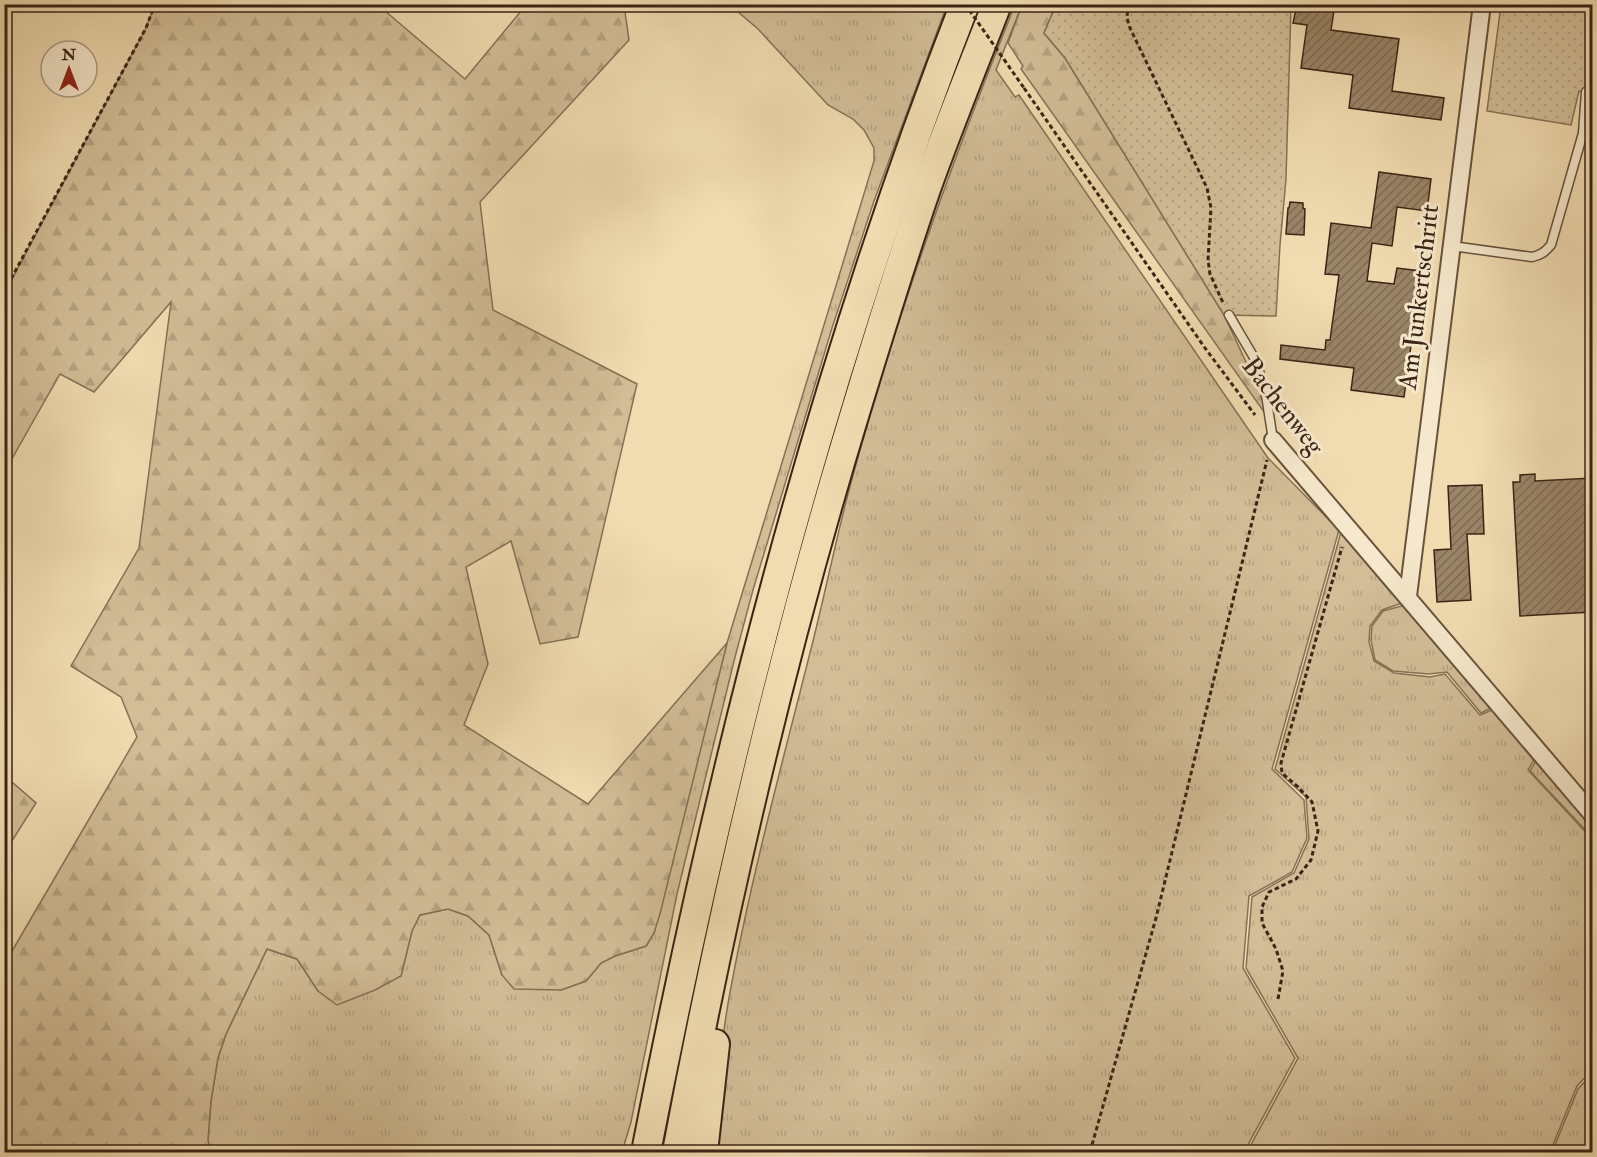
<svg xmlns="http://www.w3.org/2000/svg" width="1597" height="1157" font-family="'IM FELL Double Pica',serif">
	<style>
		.grass { fill: url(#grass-tufts); stroke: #867056; stroke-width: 1.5 }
		.forest { fill: url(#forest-firs); stroke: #867056; stroke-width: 1.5 }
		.garden { fill: url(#garden-dots); stroke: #867056; stroke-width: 1.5 }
		.building { fill: url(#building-hatch); stroke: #3b2416; stroke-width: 1.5 }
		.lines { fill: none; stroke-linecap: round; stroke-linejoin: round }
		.service-casing { stroke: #68523d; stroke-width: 11 }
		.minor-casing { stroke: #68523d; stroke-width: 20 }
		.trunk-casing { stroke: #3b2416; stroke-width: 32 }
		.path { stroke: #3b2416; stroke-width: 3; stroke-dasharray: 4.5 3; stroke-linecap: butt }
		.service { stroke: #f6e8cc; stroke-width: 8 }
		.minor { stroke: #f6e8cc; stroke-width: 16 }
		.trunk { stroke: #f1dcb1; stroke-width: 28 }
		.path-bridge { stroke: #3b2416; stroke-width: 3; stroke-dasharray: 4.5 3; stroke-linecap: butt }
		.labels { text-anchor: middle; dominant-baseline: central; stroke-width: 6; stroke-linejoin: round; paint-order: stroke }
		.street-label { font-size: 26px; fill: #3b2416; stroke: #f6e8cc }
	</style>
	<defs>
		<pattern id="grass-tufts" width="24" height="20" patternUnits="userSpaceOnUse" patternTransform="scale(1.5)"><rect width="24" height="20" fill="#d2bd97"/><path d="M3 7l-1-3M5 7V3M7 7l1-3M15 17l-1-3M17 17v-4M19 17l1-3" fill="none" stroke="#b5a281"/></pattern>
		<pattern id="forest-firs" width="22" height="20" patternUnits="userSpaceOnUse" patternTransform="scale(1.5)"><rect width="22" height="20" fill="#d2bd97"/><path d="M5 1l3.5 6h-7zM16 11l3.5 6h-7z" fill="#b5a281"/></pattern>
		<pattern id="garden-dots" width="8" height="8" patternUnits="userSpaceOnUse" patternTransform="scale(1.5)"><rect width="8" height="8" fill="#d2bd97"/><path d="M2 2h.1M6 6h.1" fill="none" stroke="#b5a281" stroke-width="1.8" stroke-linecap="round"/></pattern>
		<pattern id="building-hatch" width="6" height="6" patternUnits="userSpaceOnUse" patternTransform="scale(1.5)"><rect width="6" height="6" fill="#9a8467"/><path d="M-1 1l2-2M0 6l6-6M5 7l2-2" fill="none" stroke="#7f6c54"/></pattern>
	</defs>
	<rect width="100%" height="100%" fill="#f1dcb1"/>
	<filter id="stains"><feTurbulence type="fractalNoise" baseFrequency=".00333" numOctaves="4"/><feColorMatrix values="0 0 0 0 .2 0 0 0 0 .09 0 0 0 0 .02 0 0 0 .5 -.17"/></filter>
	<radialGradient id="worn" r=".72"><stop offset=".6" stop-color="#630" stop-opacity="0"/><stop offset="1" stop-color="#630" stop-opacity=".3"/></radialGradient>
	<g class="grass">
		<path d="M 730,5 L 947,5 L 874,201 L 832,328 L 753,590 L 735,657 L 677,894 L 631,1122 L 622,1152 L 210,1152 L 208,1140 L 211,1101 L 218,1058 L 226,1034 L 267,949 L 297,959 L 318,991 L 401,976 L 412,931 L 420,915 L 448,909 L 468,916 L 489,935 L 502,975 L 561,990 L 586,981 L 601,963 L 615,956 L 646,946 L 654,933 L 727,643 L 874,161 L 874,148 L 864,130 L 853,119 L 828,105 L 758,29 Z"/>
		<path d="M 1015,5 L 1022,5 L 996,70 L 1015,97 L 1019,95 L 1268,458 L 1339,530 L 1272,769 L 1304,800 L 1307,838 L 1292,872 L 1249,896 L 1243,968 L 1295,1058 L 1244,1152 L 710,1152 C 715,1101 720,1049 729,998 C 751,876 784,757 814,637 C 828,581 839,524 855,468 C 898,311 954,156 1015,5 Z"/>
		<path d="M 1341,532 L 1402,603 L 1382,610 L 1370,626 L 1369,642 L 1374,661 L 1394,673 L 1430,677 L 1445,674 L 1480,715 L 1492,710 L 1534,760 L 1528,770 L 1592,839 L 1592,1070 L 1577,1086 L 1550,1152 L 1247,1152 L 1298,1058 L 1246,968 L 1252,897 L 1294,873 L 1309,839 L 1306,797 L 1275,769 Z"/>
		<path d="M 1405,605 L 1491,708 L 1481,713 L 1447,672 L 1429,674 L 1393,671 L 1375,660 L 1371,640 L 1372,626 L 1383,611 Z"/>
		<path d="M 1536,761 L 1592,817 L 1592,837 L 1530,771 Z"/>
		<path d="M 1592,1074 L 1592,1152 L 1552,1152 L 1578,1089 Z"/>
	</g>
	<g class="forest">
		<path d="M 155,4 L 378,5 L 465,79 L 526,5 L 624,5 L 629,40 L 480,202 L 493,310 L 637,384 L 578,637 L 540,644 L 511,541 L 466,567 L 488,664 L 464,725 L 588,804 L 727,643 L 660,914 L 654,933 L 646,946 L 615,956 L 601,963 L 586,981 L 561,990 L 514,989 L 502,975 L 489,935 L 468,916 L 448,909 L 420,915 L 412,931 L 401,976 L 375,990 L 337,1005 L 318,991 L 297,959 L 267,949 L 226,1034 L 218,1058 L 211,1101 L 208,1140 L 210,1152 L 5,1152 L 5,963 L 137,737 L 121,697 L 71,666 L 139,548 L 171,302 L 94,392 L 60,374 L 5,471 L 5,292 L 146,28 Z"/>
		<path d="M 1022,5 L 1056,5 L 1044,33 L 1065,58 L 1224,315 L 1261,394 L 1264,405 L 1264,412 L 1021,69 L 1023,66 L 1008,43 Z"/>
		<path d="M 5,776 L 36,803 L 5,852 L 4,777 Z"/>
	</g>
	<g class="garden">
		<path d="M 1056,5 L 1291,5 L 1286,179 L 1280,245 L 1276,316 L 1224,315 L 1065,58 L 1044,33 Z"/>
		<path d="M 1501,5 L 1592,5 L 1592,93 L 1579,91 L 1571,125 L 1487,111 Z"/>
	</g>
	<g class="building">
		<path d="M 1297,4 L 1335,4 L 1331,30 L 1399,39 L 1392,91 L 1444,98 L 1441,120 L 1349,108 L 1353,75 L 1301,68 L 1307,25 L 1293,23 Z"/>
		<path d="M 1379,172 L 1431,179 L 1427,211 L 1397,207 L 1392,246 L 1372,243 L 1367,281 L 1394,284 L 1397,268 L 1421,271 L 1404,397 L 1351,390 L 1354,368 L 1280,359 L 1281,345 L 1325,350 L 1326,340 L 1330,340 L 1339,275 L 1325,274 L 1331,223 L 1371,228 Z"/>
		<path d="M 1290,202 L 1303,203 L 1303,208 L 1305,209 L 1304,235 L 1286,234 L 1288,208 L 1289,208 Z"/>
		<path d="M 1535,474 L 1535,481 L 1593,478 L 1593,612 L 1520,616 L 1513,482 L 1520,482 L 1520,475 Z"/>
		<path d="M 1482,485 L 1484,534 L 1467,534 L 1471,600 L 1437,602 L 1434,550 L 1451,549 L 1448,486 Z"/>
	</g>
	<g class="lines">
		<defs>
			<g id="service">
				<path d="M 1452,246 L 1532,257 C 1541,255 1545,252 1551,245 L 1583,133 L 1586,92"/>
				<path d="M 1229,315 L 1256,361 L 1266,395 L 1273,440"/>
			</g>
			<g id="minor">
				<path d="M 1273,440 L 1592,814"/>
				<path d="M 1408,596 L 1482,4"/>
			</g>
			<g id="trunk">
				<path d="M 646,1152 C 722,762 820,375 965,4"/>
				<path d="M 677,1152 C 724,901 782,651 857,406 C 879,334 901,261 926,189 C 948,127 973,66 997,4"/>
				<path d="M 703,1152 L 715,1044"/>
			</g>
		</defs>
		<use href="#service" class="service-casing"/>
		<use href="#minor" class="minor-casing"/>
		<use href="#trunk" class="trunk-casing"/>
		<g class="path">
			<path d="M 1128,4 L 1127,18 L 1130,28 L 1207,188 L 1211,208 L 1208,260 L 1210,274 L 1224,305"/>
			<path d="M 1024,88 L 1205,348 L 1255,415"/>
			<path d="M 4,292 L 146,28 L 155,4"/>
			<path d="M 1278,999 L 1283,971 L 1276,949 L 1262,923 L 1262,907 L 1269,892 L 1296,879 L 1311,860 L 1318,831 L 1312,802 L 1298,787 L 1282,773 L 1281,763 L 1342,547"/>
			<path d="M 1090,1152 L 1156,918 L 1267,460"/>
		</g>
		<use href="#service" class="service"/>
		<use href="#minor" class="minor"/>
		<use href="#trunk" class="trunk"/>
		<path class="path-bridge" d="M 965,4 L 1024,88"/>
	</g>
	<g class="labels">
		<g class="street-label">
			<text transform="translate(1419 297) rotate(-83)">Am Junkertschritt</text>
			<text transform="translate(1283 406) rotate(52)">Bachenweg</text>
		</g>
	</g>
	<rect width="1597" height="1157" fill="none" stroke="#f1dcb1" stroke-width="24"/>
	<rect x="6" y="6" width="1585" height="1145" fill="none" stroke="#3b2416" stroke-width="3"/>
	<rect x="12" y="12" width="1573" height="1133" fill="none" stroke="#3b2416" stroke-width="1.5"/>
	<g transform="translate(69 69)"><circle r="28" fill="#f6e8cc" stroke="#ab9a83" stroke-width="1.5"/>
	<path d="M0-4.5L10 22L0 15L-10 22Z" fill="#8f2418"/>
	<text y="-9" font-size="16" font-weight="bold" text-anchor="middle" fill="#3b2416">N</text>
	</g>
	<rect width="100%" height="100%" filter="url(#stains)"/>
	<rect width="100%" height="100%" fill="url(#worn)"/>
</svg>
